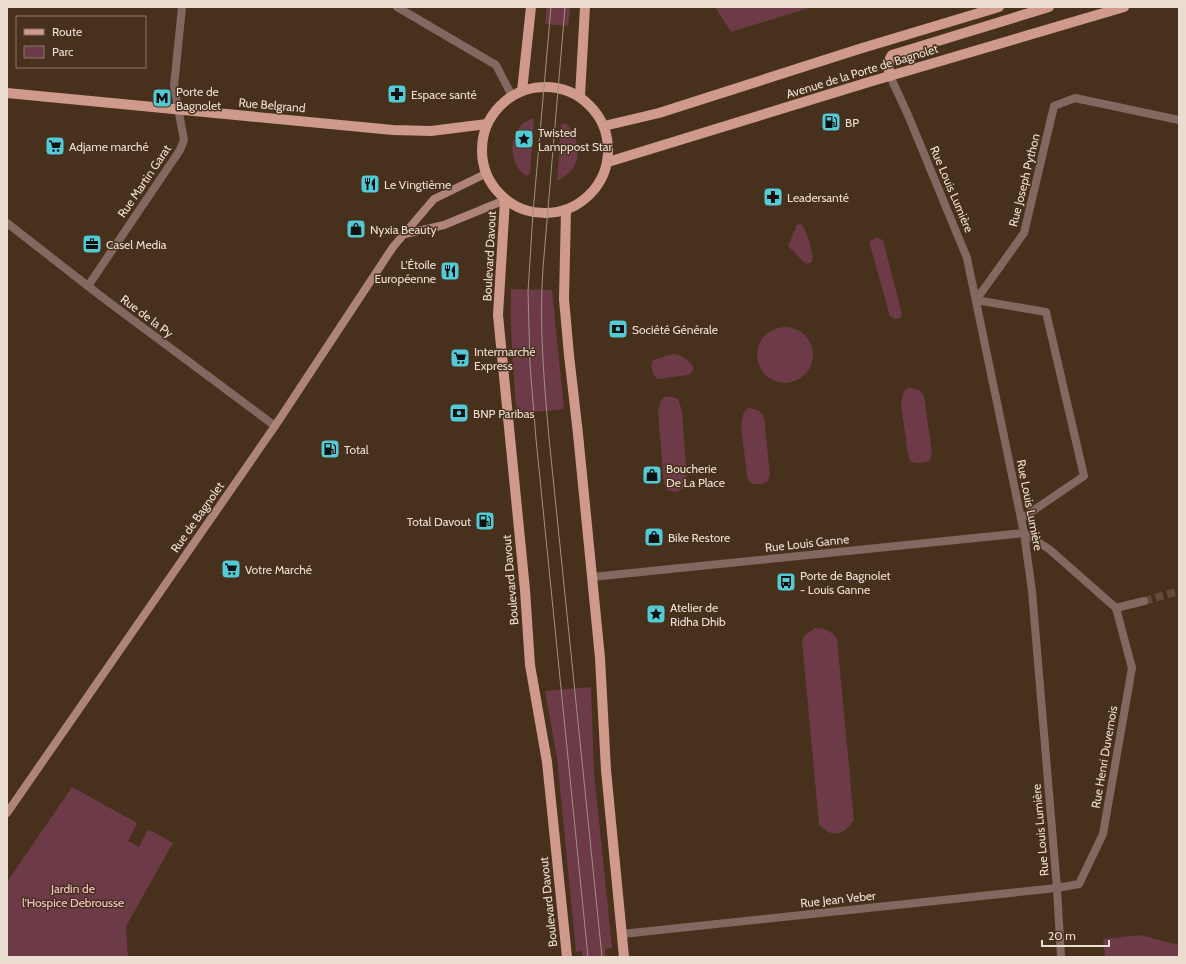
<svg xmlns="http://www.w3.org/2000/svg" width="1186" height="964" font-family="Cabin,sans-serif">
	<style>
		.green { fill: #6d3a47 }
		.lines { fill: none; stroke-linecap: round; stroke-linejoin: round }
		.street-tunnel { stroke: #604b38; stroke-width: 8; stroke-dasharray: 8 4; stroke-linecap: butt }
		.street { stroke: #836862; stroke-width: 8 }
		.secondary { stroke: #ae847a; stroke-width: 8 }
		.primary { stroke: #cf998c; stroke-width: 10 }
		.tram { stroke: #a29081; stroke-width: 1 }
		.labels { text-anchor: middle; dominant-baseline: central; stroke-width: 3; stroke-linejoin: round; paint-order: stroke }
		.street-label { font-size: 12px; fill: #ecddd2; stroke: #47311d }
		.poi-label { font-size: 12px; fill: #ecddd2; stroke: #47311d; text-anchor: start }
		.park-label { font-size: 12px; fill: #fac2cd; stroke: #47311d }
	</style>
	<rect width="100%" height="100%" fill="#47311d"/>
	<g class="green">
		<path d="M 547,7 L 570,7 L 568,26 L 545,24 Z"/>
		<path d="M 715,7 L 812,7 L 731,32 Z"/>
		<path d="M 534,118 L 530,174 L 526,176 C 509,164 507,135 525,122 C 528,121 531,119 534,118 Z"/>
		<path d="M 566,123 C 583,142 583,169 557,181 L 561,125 Z"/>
		<path d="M 801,224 C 807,231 814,253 812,262 L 806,264 L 788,246 L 797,225 Z"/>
		<path d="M 876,238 C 881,238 882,239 884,244 L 902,314 L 900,318 L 895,319 L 890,316 L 870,245 L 870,241 Z"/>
		<path d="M 511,289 L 552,290 L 564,409 L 517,414 C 513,372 510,331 511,289 Z"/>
		<circle cx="785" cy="355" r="28"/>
		<path d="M 673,354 C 681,354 690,361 694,368 L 692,372 L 688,375 L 657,379 C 652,373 651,369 652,361 L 656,359 Z"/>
		<path d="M 908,388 C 916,388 920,389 924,396 L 932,453 L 930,460 C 923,464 919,463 911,462 L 908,455 L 901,403 L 904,391 Z"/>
		<path d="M 665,397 L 672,397 L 678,399 L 682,411 L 687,481 L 685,488 L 676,492 L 667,490 L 664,483 L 663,473 L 658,411 L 661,400 Z"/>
		<path d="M 748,408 C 756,409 760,410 764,417 L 770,474 L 768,481 C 762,485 757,485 750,483 L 747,477 L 741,424 L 744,412 Z"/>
		<path d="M 815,628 C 826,628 831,631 837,639 L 854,820 C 844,835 832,839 819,824 L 802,641 L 805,635 Z"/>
		<path d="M 591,687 L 594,772 L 612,948 L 605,949 L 606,957 L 583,957 L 582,951 L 576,952 L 557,758 L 545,691 Z"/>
		<path d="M 72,787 L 137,823 L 128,841 L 139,847 L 148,829 L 173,843 L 126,926 L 128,957 L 7,957 L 7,882 Z"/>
		<path d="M 1140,935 L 1179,945 L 1179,957 L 1105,957 L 1103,939 Z"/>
	</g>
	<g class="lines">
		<path class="street-tunnel" d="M 1144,601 L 1179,591"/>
		<g class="street">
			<path d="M 397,7 L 496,65 L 512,96"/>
			<path d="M 890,76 L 908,115 L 967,258 L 1024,533 L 1032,591 L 1057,888 L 1061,957"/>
			<path d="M 7,223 L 102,297 L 275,426"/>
			<path d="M 88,286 L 180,150 L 184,140 L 174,86 L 182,7"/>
			<path d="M 1021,519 L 1084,476 L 1046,312 L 976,300 L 1024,233 L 1054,106 L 1075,98 L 1179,120"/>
			<path d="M 592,577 L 1024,533"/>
			<path d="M 1116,608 L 1144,601"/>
			<path d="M 622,934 L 1057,888 L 1079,884 L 1103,834 L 1132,668 L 1116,608 L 1049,549 L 1024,533"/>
		</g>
		<g class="secondary">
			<path d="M 405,234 L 444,225 L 505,200"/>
			<path d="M 7,813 L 275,426 L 393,247 L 434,199 L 487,173"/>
		</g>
		<g class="primary">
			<path d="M 890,76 C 888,68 887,62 892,55 L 1049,7"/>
			<circle cx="545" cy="150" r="63"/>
			<path d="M 522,91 L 531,7"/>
			<path d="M 7,93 L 393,130 L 431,131 L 487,124"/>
			<path d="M 580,96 L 585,7"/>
			<path d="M 604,126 L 659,113 L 859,49 L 999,7"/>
			<path d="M 608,162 L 869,82 L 1124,7"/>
			<path d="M 505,200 L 498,315 L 525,590 L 530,665 L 547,762 L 567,957"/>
			<path d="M 566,210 L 564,299 L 569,355 L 578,434 L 600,658 L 606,770 L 624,957"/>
		</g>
		<g class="tram">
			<path d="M 551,7 L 533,213 L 528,292 L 530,365 L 536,439 L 588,957"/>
			<path d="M 565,7 L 543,268 C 539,325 544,381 549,438 L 602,957"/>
		</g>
	</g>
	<defs>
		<symbol id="pharmacy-square" viewBox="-11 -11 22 22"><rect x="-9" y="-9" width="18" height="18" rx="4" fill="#52cbd7" stroke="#47311d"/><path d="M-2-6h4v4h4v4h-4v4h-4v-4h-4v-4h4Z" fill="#111"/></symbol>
		<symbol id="metro-square" viewBox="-11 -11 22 22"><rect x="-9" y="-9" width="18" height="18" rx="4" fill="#52cbd7" stroke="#47311d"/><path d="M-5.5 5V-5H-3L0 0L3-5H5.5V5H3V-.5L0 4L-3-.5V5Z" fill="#111"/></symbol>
		<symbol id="fuel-square" viewBox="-11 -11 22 22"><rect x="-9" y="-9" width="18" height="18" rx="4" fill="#52cbd7" stroke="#47311d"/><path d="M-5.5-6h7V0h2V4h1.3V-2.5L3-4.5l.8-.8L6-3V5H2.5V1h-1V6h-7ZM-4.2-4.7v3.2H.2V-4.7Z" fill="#111"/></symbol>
		<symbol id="sight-square" viewBox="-11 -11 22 22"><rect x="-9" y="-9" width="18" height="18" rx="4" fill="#52cbd7" stroke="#47311d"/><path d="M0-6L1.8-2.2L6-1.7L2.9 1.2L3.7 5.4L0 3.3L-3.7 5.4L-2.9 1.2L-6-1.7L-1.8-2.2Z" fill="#111"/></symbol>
		<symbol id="supermarket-square" viewBox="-11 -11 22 22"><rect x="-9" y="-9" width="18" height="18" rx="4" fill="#52cbd7" stroke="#47311d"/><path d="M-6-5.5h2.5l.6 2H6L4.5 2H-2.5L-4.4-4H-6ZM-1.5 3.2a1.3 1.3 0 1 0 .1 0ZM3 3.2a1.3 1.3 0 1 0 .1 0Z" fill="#111"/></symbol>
		<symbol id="restaurant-square" viewBox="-11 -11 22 22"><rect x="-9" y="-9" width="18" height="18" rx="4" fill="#52cbd7" stroke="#47311d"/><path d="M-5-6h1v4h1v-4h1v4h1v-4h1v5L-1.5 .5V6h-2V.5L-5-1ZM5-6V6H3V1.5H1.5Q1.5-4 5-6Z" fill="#111"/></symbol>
		<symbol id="shop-square" viewBox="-11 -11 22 22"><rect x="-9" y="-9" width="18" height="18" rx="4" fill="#52cbd7" stroke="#47311d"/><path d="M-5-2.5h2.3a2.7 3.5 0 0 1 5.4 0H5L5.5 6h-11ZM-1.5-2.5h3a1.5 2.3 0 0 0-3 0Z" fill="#111"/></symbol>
		<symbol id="office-square" viewBox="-11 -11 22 22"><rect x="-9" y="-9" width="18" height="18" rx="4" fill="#52cbd7" stroke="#47311d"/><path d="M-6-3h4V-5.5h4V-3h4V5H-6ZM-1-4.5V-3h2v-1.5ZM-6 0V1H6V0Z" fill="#111"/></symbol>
		<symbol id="bank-square" viewBox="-11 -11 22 22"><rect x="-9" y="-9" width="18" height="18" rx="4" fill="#52cbd7" stroke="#47311d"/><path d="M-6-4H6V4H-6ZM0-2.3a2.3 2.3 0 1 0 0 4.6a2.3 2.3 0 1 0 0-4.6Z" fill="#111"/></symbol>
		<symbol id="bus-square" viewBox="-11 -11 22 22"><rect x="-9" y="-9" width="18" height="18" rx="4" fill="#52cbd7" stroke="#47311d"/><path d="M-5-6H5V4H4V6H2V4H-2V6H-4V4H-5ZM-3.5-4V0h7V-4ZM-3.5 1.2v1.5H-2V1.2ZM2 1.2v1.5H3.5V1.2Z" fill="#111"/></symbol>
	</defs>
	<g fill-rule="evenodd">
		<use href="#pharmacy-square" x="386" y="83" width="22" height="22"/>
		<use href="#metro-square" x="151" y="87" width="22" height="22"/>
		<use href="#fuel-square" x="820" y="111" width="22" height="22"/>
		<use href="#sight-square" x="513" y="128" width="22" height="22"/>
		<use href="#supermarket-square" x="44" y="135" width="22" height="22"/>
		<use href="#restaurant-square" x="359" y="173" width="22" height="22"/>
		<use href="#pharmacy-square" x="762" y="186" width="22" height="22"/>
		<use href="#shop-square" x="345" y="218" width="22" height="22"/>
		<use href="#office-square" x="81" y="233" width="22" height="22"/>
		<use href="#restaurant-square" x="439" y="260" width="22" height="22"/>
		<use href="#bank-square" x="607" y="318" width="22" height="22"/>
		<use href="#supermarket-square" x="449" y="347" width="22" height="22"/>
		<use href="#bank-square" x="448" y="402" width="22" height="22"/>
		<use href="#fuel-square" x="319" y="438" width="22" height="22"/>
		<use href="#shop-square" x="641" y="464" width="22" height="22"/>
		<use href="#fuel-square" x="474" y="510" width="22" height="22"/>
		<use href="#shop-square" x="643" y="526" width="22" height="22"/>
		<use href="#supermarket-square" x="220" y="558" width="22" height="22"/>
		<use href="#bus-square" x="775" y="571" width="22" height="22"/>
		<use href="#sight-square" x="645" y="603" width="22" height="22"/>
	</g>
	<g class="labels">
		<g class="street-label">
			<text transform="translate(862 71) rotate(-17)">Avenue de la Porte de Bagnolet</text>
			<text transform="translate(272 105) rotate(5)">Rue Belgrand</text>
			<text transform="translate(1024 180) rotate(-76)">Rue Joseph Python</text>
			<text transform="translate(144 181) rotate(-56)">Rue Martin Garat</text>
			<text transform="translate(952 189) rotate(67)">Rue Louis Lumière</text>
			<text transform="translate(489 256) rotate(-87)">Boulevard Davout</text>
			<text transform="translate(147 316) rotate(37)">Rue de la Py</text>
			<text transform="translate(1030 505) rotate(79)">Rue Louis Lumière</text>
			<text transform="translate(197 517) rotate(-55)">Rue de Bagnolet</text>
			<text transform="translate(807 543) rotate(-6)">Rue Louis Ganne</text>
			<text transform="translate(510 580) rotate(-95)">Boulevard Davout</text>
			<text transform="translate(1104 757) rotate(-80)">Rue Henri Duvernois</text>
			<text transform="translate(1040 830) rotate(-95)">Rue Louis Lumière</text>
			<text transform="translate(838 899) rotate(-6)">Rue Jean Veber</text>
			<text transform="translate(548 902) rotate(-96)">Boulevard Davout</text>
		</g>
		<g class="poi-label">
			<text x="176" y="91">Porte de<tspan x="176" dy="14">Bagnolet</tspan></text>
			<text x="411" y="94">Espace santé</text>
			<text x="845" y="122">BP</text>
			<text x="538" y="132">Twisted<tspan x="538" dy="14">Lamppost Star</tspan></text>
			<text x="69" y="146">Adjame marché</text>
			<text x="384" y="184">Le Vingtième</text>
			<text x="787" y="197">Leadersanté</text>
			<text x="370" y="229">Nyxia Beauty</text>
			<text x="106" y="244">Casel Media</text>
			<text x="436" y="264" text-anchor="end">L'Étoile<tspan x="436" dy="14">Européenne</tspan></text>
			<text x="632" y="329">Société Générale</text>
			<text x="474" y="351">Intermarché<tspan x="474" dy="14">Express</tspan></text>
			<text x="473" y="413">BNP Paribas</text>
			<text x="344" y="449">Total</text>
			<text x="666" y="468">Boucherie<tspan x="666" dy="14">De La Place</tspan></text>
			<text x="471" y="521" text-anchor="end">Total Davout</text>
			<text x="668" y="537">Bike Restore</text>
			<text x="245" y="569">Votre Marché</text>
			<text x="800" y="575">Porte de Bagnolet<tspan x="800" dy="14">- Louis Ganne</tspan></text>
			<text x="670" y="607">Atelier de<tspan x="670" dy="14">Ridha Dhib</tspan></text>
		</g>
		<g class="park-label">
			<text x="73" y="888">Jardin de<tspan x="73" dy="14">l'Hospice Debrousse</tspan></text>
		</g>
	</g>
	<rect width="1186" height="964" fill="none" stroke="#ecddd2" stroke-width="16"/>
	<rect x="16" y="16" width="130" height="52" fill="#47311d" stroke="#897665"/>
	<rect x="24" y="29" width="20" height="6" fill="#cf998c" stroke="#897665"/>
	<text x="52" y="36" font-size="12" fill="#ecddd2">Route</text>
	<rect x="24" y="46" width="20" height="12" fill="#6d3a47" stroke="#897665"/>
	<text x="52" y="56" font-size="12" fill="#ecddd2">Parc</text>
	<path d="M1042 940v6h67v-6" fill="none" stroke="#ecddd2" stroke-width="2"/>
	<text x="1048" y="940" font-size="12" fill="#ecddd2" stroke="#47311d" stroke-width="3" paint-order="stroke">20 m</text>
</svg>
